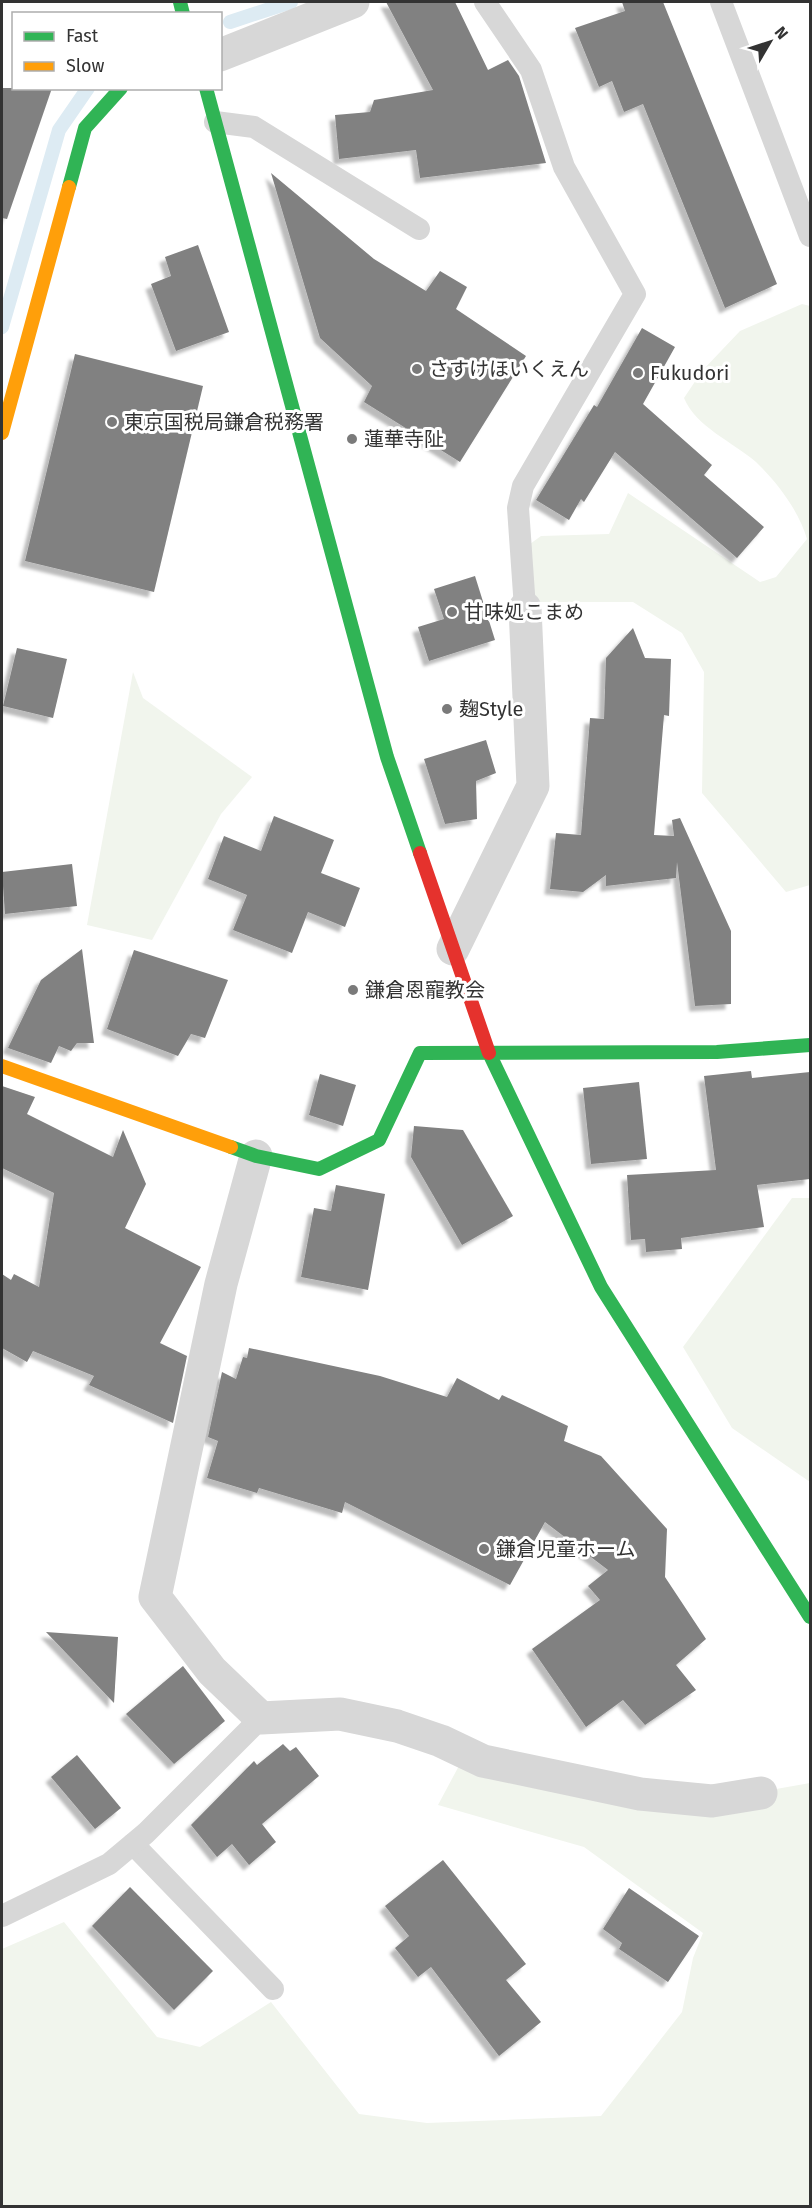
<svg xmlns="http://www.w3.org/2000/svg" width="812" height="2208" font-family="'Fira Sans','Noto Sans JP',sans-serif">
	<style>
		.green { fill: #f1f5ed }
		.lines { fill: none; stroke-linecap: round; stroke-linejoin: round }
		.stream { stroke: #ddebf3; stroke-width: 14 }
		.building { fill: #818181; filter: url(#shadow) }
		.lane { stroke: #d7d7d7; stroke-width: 22 }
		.street { stroke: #d7d7d7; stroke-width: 33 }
		.fast { stroke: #30b455; stroke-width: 14 }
		.slow { stroke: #ff9f0a; stroke-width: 14 }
		.jam { stroke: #e5322d; stroke-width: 14 }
		.poi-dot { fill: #7a7a7a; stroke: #fff; stroke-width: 2 }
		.labels { text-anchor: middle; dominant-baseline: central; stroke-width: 6; stroke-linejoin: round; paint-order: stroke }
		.poi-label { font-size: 20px; fill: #333; stroke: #fff; text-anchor: start }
	</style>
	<defs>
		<filter id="shadow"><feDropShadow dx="-5.5" dy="5.5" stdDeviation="1.5" flood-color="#0004"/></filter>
	</defs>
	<rect width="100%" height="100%" fill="#fff"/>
	<g class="green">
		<path d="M 802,304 L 810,306 L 810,885 L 786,892 L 702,793 L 704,672 L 682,633 L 633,602 L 538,602 L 528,596 L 530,544 L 541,536 L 609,534 L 628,493 L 760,582 L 776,577 L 807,539 C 799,511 777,482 756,462 C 733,442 696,427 684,398 L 702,371 L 740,331 Z"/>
		<path d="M 133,672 L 143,698 L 252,777 L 221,814 L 152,940 L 87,925 Z"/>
		<path d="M 792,1198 L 810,1198 L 810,1482 L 732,1428 L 683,1347 Z"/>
		<path d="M 469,1747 L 725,1798 L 810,1783 L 810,2206 L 2,2206 L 2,1949 L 64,1922 L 157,2037 L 200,2047 L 271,2002 L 359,2114 L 427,2123 L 601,2116 L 682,2012 L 693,1958 L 703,1933 L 584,1847 L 438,1805 Z"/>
	</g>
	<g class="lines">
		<g class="stream">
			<path d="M 230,22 L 291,2"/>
			<path d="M 2,327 L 59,130 L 88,88"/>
		</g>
	</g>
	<g class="building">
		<path d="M 386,2 L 455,2 L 488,70 L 508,60 L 519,76 L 546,163 L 420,178 L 416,150 L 339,159 L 335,115 L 370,112 L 374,100 L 433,90 Z"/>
		<path d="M 622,2 L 663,2 L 777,284 L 725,308 L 643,104 L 624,112 L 612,81 L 599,87 L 575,28 L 625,11 Z"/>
		<path d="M 2,88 L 52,88 L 7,219 L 2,218 Z"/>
		<path d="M 271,173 L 374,259 L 426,291 L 440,271 L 467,287 L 456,309 L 526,356 L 460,462 L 364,402 L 372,386 L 320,338 Z"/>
		<path d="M 198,245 L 229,332 L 176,351 L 151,284 L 171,276 L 165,257 Z"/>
		<path d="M 642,328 L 675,347 L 643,404 L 712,465 L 704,475 L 764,527 L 737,558 L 615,452 L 584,502 L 581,499 L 569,520 L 536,500 L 594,405 L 597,407 Z"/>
		<path d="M 75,354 L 203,386 L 154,592 L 25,561 Z"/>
		<path d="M 475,576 L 495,640 L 429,661 L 418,627 L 444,619 L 434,589 Z"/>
		<path d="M 633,628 L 645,658 L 671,659 L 669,716 L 664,715 L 654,835 L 674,836 L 672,820 L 680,818 L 731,931 L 731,1004 L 695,1006 L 677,862 L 676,878 L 606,886 L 606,875 L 583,892 L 550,889 L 556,833 L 581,835 L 590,718 L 604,719 L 606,658 Z"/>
		<path d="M 17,648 L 67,659 L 53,718 L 3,706 Z"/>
		<path d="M 486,740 L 496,773 L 476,781 L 477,819 L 445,824 L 424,759 Z"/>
		<path d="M 274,816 L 334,840 L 321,873 L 360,888 L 345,927 L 308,912 L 292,953 L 233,930 L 247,895 L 208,879 L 224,836 L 261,851 Z"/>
		<path d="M 72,864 L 77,906 L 5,914 L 2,872 Z"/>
		<path d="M 82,949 L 94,1043 L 77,1043 L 71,1051 L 59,1046 L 51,1063 L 8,1048 L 41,980 Z"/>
		<path d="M 134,950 L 228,980 L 205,1038 L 191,1034 L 178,1056 L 107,1029 Z"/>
		<path d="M 751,1071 L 752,1078 L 810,1072 L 810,1179 L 757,1185 L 764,1227 L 681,1238 L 682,1249 L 646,1252 L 645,1239 L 631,1240 L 627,1175 L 716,1170 L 704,1076 Z"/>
		<path d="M 320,1074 L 356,1085 L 343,1126 L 309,1115 Z"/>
		<path d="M 639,1082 L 647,1159 L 591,1164 L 583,1088 Z"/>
		<path d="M 2,1086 L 35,1097 L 27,1114 L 113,1157 L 123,1130 L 146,1184 L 125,1228 L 201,1267 L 160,1343 L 187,1356 L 173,1423 L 89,1385 L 94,1376 L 33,1351 L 27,1362 L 2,1348 L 2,1274 L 11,1280 L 14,1274 L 39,1287 L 54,1193 L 2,1168 Z"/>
		<path d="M 414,1126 L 463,1130 L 513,1216 L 462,1245 L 411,1157 Z"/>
		<path d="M 336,1185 L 385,1194 L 368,1290 L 301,1277 L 314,1208 L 331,1211 Z"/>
		<path d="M 249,1348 L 380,1376 L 447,1397 L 457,1378 L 499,1400 L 502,1395 L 568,1426 L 564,1441 L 601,1456 L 667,1529 L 665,1577 L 706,1639 L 676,1665 L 696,1690 L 645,1725 L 623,1700 L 586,1727 L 532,1649 L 600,1600 L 588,1586 L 608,1570 L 545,1522 L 510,1585 L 345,1502 L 342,1513 L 259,1488 L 257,1493 L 207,1478 L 218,1441 L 208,1437 L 222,1372 L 236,1379 L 243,1357 L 247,1358 Z"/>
		<path d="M 46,1632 L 118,1637 L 114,1703 Z"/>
		<path d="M 183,1666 L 225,1721 L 174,1764 L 126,1714 Z"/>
		<path d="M 283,1744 L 290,1751 L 296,1747 L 319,1776 L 262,1824 L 276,1842 L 249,1865 L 232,1844 L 217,1857 L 191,1825 L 254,1761 L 257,1765 Z"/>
		<path d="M 77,1755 L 121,1808 L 95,1829 L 51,1777 Z"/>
		<path d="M 443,1860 L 526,1964 L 506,1980 L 541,2022 L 499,2056 L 431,1967 L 418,1977 L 395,1948 L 409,1936 L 385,1906 Z"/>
		<path d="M 130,1887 L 213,1971 L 174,2010 L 92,1926 Z"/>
		<path d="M 629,1888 L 699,1936 L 668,1982 L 619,1949 L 622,1943 L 603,1929 Z"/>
	</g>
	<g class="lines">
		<g class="lane">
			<path d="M 485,2 L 531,70 L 564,167 L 635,294 L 523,486 L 518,508 L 525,608"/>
			<path d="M 721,2 L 810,236"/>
			<path d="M 215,122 L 254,127 L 419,229"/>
			<path d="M 133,1844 L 273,1989"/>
			<path d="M 2,1916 L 109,1864 L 146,1833 L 261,1718"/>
		</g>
		<g class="street">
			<path d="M 220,55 L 353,2"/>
			<path d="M 453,949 L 533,786 L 525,608"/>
			<path d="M 256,1156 L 221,1284 L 155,1597 L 212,1671 L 261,1718 L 340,1714 L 397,1726 L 441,1741 L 483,1761 L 640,1794 L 712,1801 L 761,1793"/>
		</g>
		<g class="fast">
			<path d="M 180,2 L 183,14"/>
			<path d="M 206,88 L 387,757 L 420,853"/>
			<path d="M 69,187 L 85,128 L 121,88"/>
			<path d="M 489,1053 L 601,1287 L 810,1617"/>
			<path d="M 231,1147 L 256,1156 L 319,1169 L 379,1140 L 420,1053 L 717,1052 L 810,1045"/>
		</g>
		<g class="slow">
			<path d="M 2,433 L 69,187"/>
			<path d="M 2,1066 L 231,1147"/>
		</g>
		<path class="jam" d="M 420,853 L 489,1053"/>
	</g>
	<g class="poi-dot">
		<circle cx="417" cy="369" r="6"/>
		<circle cx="638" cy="373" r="6"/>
		<circle cx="112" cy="422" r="6"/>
		<circle cx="352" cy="439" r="6"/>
		<circle cx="452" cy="612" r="6"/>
		<circle cx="447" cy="709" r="6"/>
		<circle cx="353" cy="990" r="6"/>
		<circle cx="484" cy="1549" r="6"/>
	</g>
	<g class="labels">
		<g class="poi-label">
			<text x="429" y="369">さすけほいくえん</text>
			<text x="650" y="373">Fukudori</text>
			<text x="124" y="422">東京国税局鎌倉税務署</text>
			<text x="364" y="439">蓮華寺阯</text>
			<text x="464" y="612">甘味処こまめ</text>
			<text x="459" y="709">麹Style</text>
			<text x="365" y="990">鎌倉恩寵教会</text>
			<text x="496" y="1549">鎌倉児童ホーム</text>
		</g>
	</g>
	<rect width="812" height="2208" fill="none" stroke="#333333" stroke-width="6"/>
	<rect x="12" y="12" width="210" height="78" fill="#ffffff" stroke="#adadad" stroke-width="1.5"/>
	<rect x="24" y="32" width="30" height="9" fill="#30b455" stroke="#adadad" stroke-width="1.5"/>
	<text x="66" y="42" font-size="18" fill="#333333">Fast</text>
	<rect x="24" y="62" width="30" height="9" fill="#ff9f0a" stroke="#adadad" stroke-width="1.5"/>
	<text x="66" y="72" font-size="18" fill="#333333">Slow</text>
	<g transform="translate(770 42) rotate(51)" stroke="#ffffff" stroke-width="4.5" paint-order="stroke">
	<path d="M0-4.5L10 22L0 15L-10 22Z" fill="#333333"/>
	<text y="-9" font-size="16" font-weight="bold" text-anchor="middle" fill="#333333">N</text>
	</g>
</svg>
